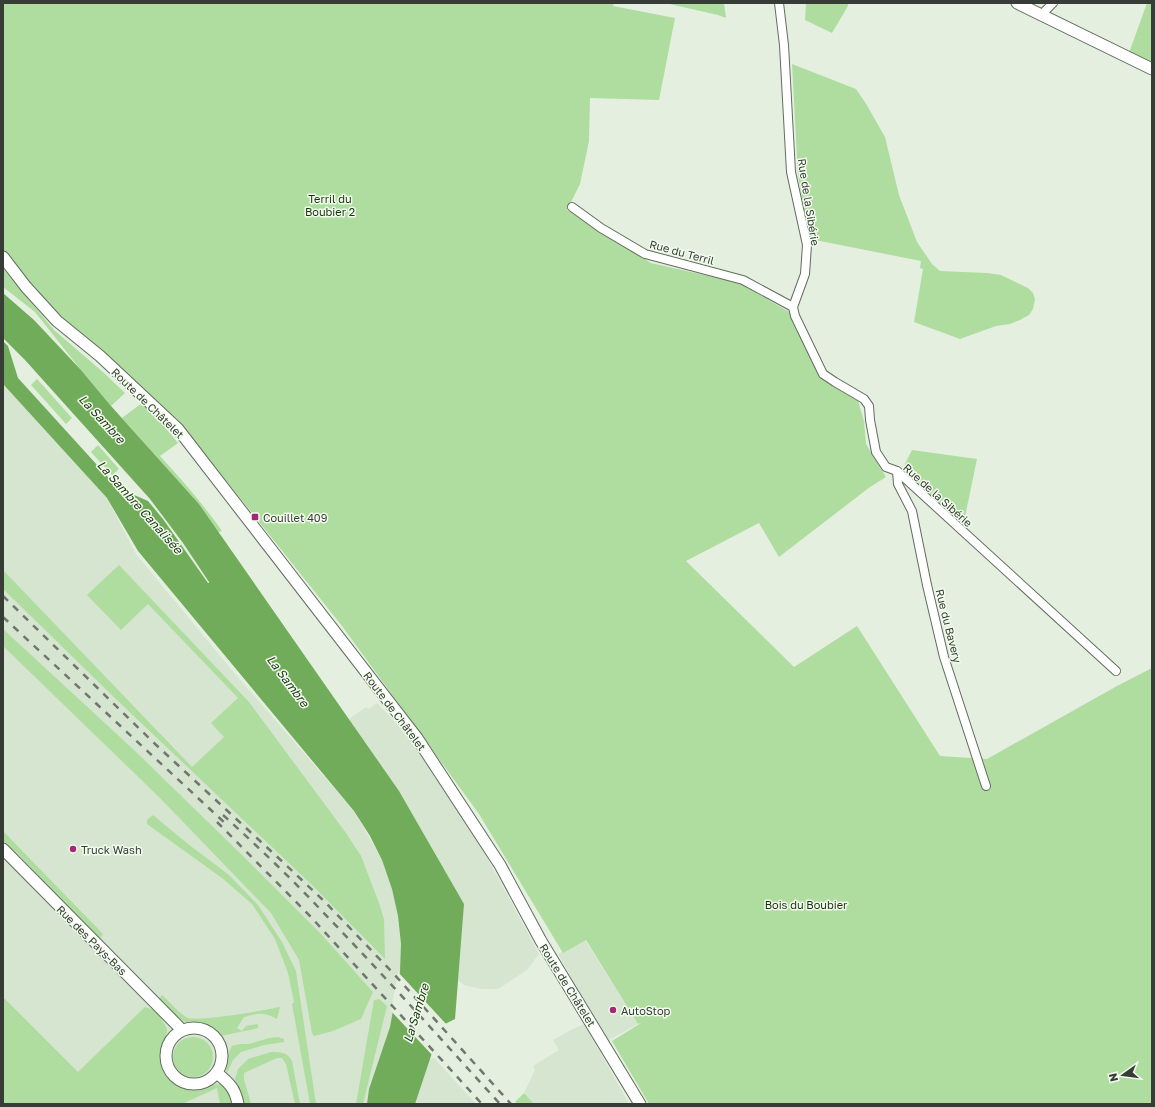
<svg xmlns="http://www.w3.org/2000/svg" width="1155" height="1107" font-family="'Golos Text',sans-serif">
	<style>
		.built { fill: #d5e5d0 }
		.green { fill: #afdd9f }
		.water { fill: #71ac5a }
		.pier { fill: #e4efe0 }
		.lines { fill: none; stroke-linecap: round; stroke-linejoin: round }
		.street-casing { stroke: #626c5f; stroke-width: 10 }
		.secondary-casing { stroke: #626c5f; stroke-width: 13 }
		.street { stroke: #fff; stroke-width: 8 }
		.secondary { stroke: #fff; stroke-width: 11 }
		.rail { stroke: #71776e; stroke-width: 2.5; stroke-dasharray: 7 7; stroke-linecap: butt }
		.poi-dot { fill: #a72776; stroke: #f1fced; stroke-width: 1.5 }
		.labels { text-anchor: middle; dominant-baseline: central; stroke-width: 3; stroke-linejoin: round; paint-order: stroke }
		.park-label { font-size: 11px; fill: #19310f; stroke: #f1fced }
		.street-label { font-size: 11px; fill: #383c36; stroke: #f1fced }
		.poi-label { font-size: 11px; fill: #383c36; stroke: #f1fced; text-anchor: start }
		.water-label { font-size: 12px; font-style: italic; fill: #1c3412; stroke: #f1fced }
	</style>
	<rect width="100%" height="100%" fill="#e4efe0"/>
	<g class="built">
		<path d="M 3,384 L 107,498 L 136,554 L 231,669 L 354,811 L 382,860 L 392,889 L 398,916 L 401,944 L 401,972 L 390,1027 L 369,1089 L 367,1104 L 3,1104 Z"/>
		<path d="M 377,703 L 406,734 L 476,837 L 539,954 L 527,970 L 498,989 L 482,989 L 464,985 L 458,980 L 464,904 L 349,719 L 366,707 L 369,709 Z"/>
		<path d="M 585,940 L 638,1024 L 607,1041 L 558,954 Z"/>
		<path d="M 584,1024 L 629,1104 L 534,1104 L 524,1093 L 535,1070 L 533,1066 L 559,1050 L 553,1040 L 571,1030 Z"/>
		<path d="M 434,1058 L 476,1104 L 415,1104 L 429,1060 Z"/>
	</g>
	<g class="green">
		<path d="M 3,3 L 614,3 L 613,6 L 675,18 L 659,100 L 590,98 L 589,141 L 580,184 L 567,210 L 651,263 L 740,283 L 789,312 L 829,384 L 858,401 L 864,421 L 866,444 L 886,477 L 870,487 L 779,557 L 759,523 L 686,561 L 794,667 L 857,626 L 940,756 L 987,759 L 1117,686 L 1152,668 L 1152,1104 L 649,1104 L 612,1041 L 641,1023 L 638,1024 L 586,940 L 563,953 L 479,814 L 342,626 L 177,419 L 65,320 L 32,288 L 3,249 Z"/>
		<path d="M 665,3 L 724,3 L 726,18 L 718,15 Z"/>
		<path d="M 806,3 L 848,3 L 848,6 L 832,33 L 805,20 Z"/>
		<path d="M 1147,3 L 1152,3 L 1152,64 L 1129,53 Z"/>
		<path d="M 792,64 L 856,89 L 865,102 L 885,137 L 899,195 L 917,242 L 932,264 L 940,271 L 987,273 L 1001,275 L 1028,288 L 1033,293 L 1035,299 L 1033,309 L 1029,315 L 1020,320 L 1010,324 L 996,326 L 960,339 L 914,322 L 923,269 L 920,268 L 921,261 L 810,239 L 798,176 Z"/>
		<path d="M 3,268 L 54,330 L 104,373 L 125,393 L 111,406 L 81,370 L 35,312 L 3,287 Z"/>
		<path d="M 37,379 L 72,418 L 66,424 L 31,385 Z"/>
		<path d="M 142,403 L 159,420 L 178,443 L 160,456 C 182,480 203,504 222,531 L 218,532 L 199,504 L 122,418 Z"/>
		<path d="M 98,445 L 119,469 L 112,475 L 91,452 Z"/>
		<path d="M 912,450 L 977,459 L 962,531 L 900,474 Z"/>
		<path d="M 119,565 L 249,702 L 346,833 L 361,856 L 379,903 L 384,919 L 385,959 L 313,886 L 119,702 L 3,589 L 3,570 L 192,767 L 224,737 L 211,723 L 238,698 L 148,604 L 121,630 L 87,595 Z"/>
		<path d="M 3,629 L 134,750 L 244,857 L 321,934 L 373,992 L 361,1019 L 333,1031 L 314,1036 L 312,1033 L 299,960 L 271,913 L 159,797 L 3,646 Z"/>
		<path d="M 153,815 L 188,844 L 229,875 L 258,905 L 282,942 L 296,971 L 316,1104 L 310,1104 L 292,1004 L 294,1002 L 288,973 L 275,939 L 252,904 L 222,878 L 147,824 L 147,820 Z"/>
		<path d="M 3,831 L 103,934 L 98,941 L 81,921 L 18,854 L 3,841 Z"/>
		<path d="M 162,995 C 170,1002 178,1013 188,1018 C 198,1022 266,1010 280,1007 L 277,1019 C 264,1012 258,1013 244,1017 L 237,1028 L 242,1031 L 246,1026 L 258,1024 L 258,1028 L 221,1036 L 203,1024 L 188,1024 L 170,1012 L 158,1000 Z"/>
		<path d="M 3,997 L 78,1072 L 145,1007 L 157,1011 L 166,1027 L 167,1030 L 166,1039 L 162,1049 L 161,1058 L 166,1076 L 179,1086 L 200,1088 L 208,1085 L 221,1084 L 230,1091 L 233,1104 L 220,1104 L 217,1088 L 182,1104 L 3,1104 Z"/>
		<path d="M 379,999 L 387,1006 L 363,1104 L 356,1104 L 374,1000 Z"/>
		<circle cx="193" cy="1057" r="20"/>
		<path d="M 278,1037 L 284,1039 L 284,1042 L 264,1045 L 241,1052 L 233,1060 L 227,1073 L 225,1066 L 229,1052 L 232,1046 L 240,1044 L 249,1044 L 269,1038 Z"/>
		<path d="M 271,1052 C 281,1052 287,1052 292,1061 L 300,1104 L 295,1104 L 286,1064 L 282,1058 L 277,1058 L 244,1073 L 244,1079 L 251,1104 L 243,1104 L 242,1097 L 235,1079 L 238,1069 L 248,1059 Z"/>
		<path d="M 524,1093 L 534,1104 L 517,1104 L 515,1102 Z"/>
	</g>
	<path class="water" d="M 3,293 L 34,320 L 81,370 L 111,406 L 199,504 L 399,791 L 464,904 L 455,1019 L 441,1026 L 415,1104 L 367,1104 L 369,1089 L 390,1027 L 400,972 L 401,944 L 398,916 L 392,889 L 382,860 L 370,836 L 354,811 L 138,551 L 107,498 L 3,384 L 3,341 L 8,346 L 18,378 L 118,488 L 148,501 L 163,519 L 208,583 L 209,583 L 209,582 L 183,543 L 150,499 L 25,360 L 3,338 Z"/>
	<path class="pier" d="M 398,972 L 447,1025 L 443,1027 L 433,1056 L 391,1011 Z"/>
	<g class="lines">
		<defs>
			<g id="street">
				<path d="M 779,3 L 784,45 L 791,172 L 807,245 L 805,274 L 793,307 L 795,316 L 823,374 L 835,382 L 864,399 L 869,406 L 870,420 L 876,452 L 886,467 L 897,471 L 1116,671"/>
				<path d="M 1043,16 L 1045,11 L 1053,3"/>
				<path d="M 572,207 L 601,228 L 645,254 L 743,280 L 793,307"/>
				<path d="M 897,471 L 898,484 L 912,511 L 927,585 L 944,657 L 986,786"/>
			</g>
			<g id="secondary">
				<path d="M 1017,3 L 1152,69"/>
				<path d="M 3,257 L 26,287 L 57,321 L 100,356 L 178,429 L 417,738 L 500,865 L 541,941 L 640,1104"/>
				<path d="M 3,849 L 182,1030"/>
				<circle cx="194" cy="1056" r="28"/>
				<path d="M 217,1073 C 229,1083 235,1088 238,1104"/>
			</g>
		</defs>
		<use href="#street" class="street-casing"/>
		<use href="#secondary" class="secondary-casing"/>
		<use href="#street" class="street"/>
		<use href="#secondary" class="secondary"/>
		<g class="rail">
			<path d="M 3,596 L 153,742 L 286,865 L 325,902 L 393,973 L 511,1104"/>
			<path d="M 3,617 L 226,824"/>
			<path d="M 223,815 C 256,845 289,876 319,908 C 381,972 440,1038 500,1104"/>
			<path d="M 217,822 L 310,916 L 482,1104"/>
		</g>
	</g>
	<g class="poi-dot">
		<rect x="251" y="513" width="8" height="8" rx="2"/>
		<circle cx="73" cy="849" r="4"/>
		<circle cx="613" cy="1010" r="4"/>
	</g>
	<g class="labels">
		<g class="park-label">
			<text x="330" y="198">Terril du<tspan x="330" dy="13">Boubier 2</tspan></text>
			<text x="806" y="904">Bois du Boubier</text>
		</g>
		<g class="street-label">
			<text transform="translate(809 202) rotate(81)">Rue de la Sibérie</text>
			<text transform="translate(682 252) rotate(15)">Rue du Terril</text>
			<text transform="translate(148 403) rotate(44)">Route de Châtelet</text>
			<text transform="translate(938 495) rotate(42)">Rue de la Sibérie</text>
			<text transform="translate(949 626) rotate(76)">Rue du Bavery</text>
			<text transform="translate(395 711) rotate(53)">Route de Châtelet</text>
			<text transform="translate(92 940) rotate(45)">Rue des Pays-Bas</text>
			<text transform="translate(568 985) rotate(58)">Route de Châtelet</text>
		</g>
		<g class="poi-label">
			<text x="263" y="517">Couillet 409</text>
			<text x="81" y="849">Truck Wash</text>
			<text x="621" y="1010">AutoStop</text>
		</g>
		<g class="water-label">
			<text transform="translate(102 419) rotate(47)">La Sambre</text>
			<text transform="translate(140 507) rotate(48)">La Sambre Canalisée</text>
			<text transform="translate(288 681) rotate(53)">La Sambre</text>
			<text transform="translate(416 1013) rotate(-73)">La Sambre</text>
		</g>
	</g>
	<rect width="1155" height="1107" fill="none" stroke="#383c36" stroke-width="8"/>
	<g transform="translate(1123 1075) rotate(256)" stroke="#f1fced" stroke-width="3" paint-order="stroke">
	<path d="M0-3L7 15L0 10L-7 15Z" fill="#383c36"/>
	<text y="-6" font-size="11" font-weight="bold" text-anchor="middle" fill="#383c36">N</text>
	</g>
</svg>
